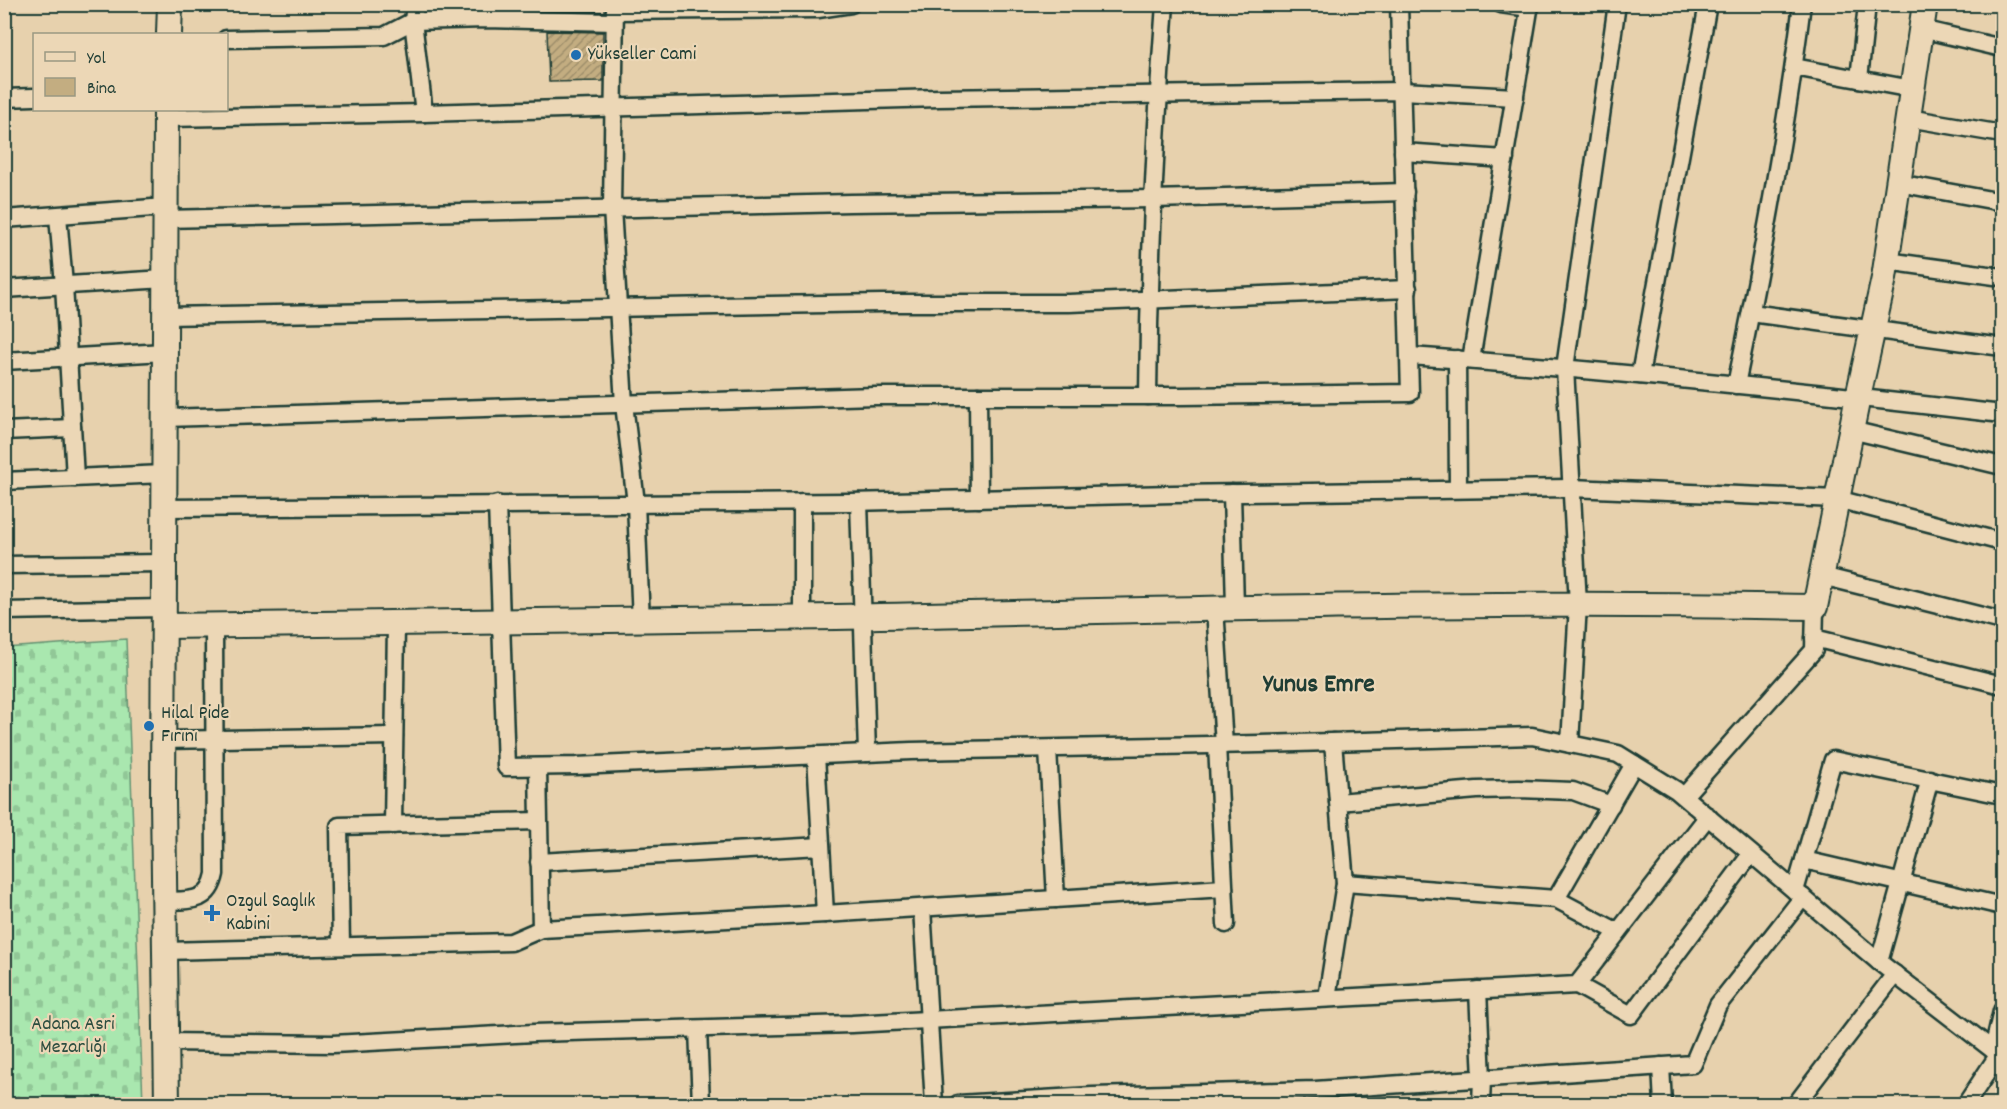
<svg xmlns="http://www.w3.org/2000/svg" width="2007" height="1109" font-family="Dekko,sans-serif">
	<style>
		.cemetery { fill: url(#cemetery-stones); stroke: #649272; stroke-width: 1.5 }
		.building { fill: url(#building-hatch); stroke: #1f3d34; stroke-width: 1.5 }
		.lines { fill: none; stroke-linecap: round; stroke-linejoin: round }
		.street-casing { stroke: #1f3d34; stroke-width: 21 }
		.secondary-casing { stroke: #1f3d34; stroke-width: 28 }
		.street { stroke: #ecd7b6; stroke-width: 16 }
		.secondary { stroke: #ecd7b6; stroke-width: 24 }
		.poi-dot { fill: #1f6fb2; stroke: #ecd7b6; stroke-width: 2 }
		.labels { text-anchor: middle; dominant-baseline: central; stroke-width: 4.5; stroke-linejoin: round; paint-order: stroke }
		.poi-label { font-size: 20px; fill: #1f3d34; stroke: #ecd7b6; text-anchor: start }
		.park-label { font-size: 20px; fill: #2d4e40; stroke: #ecd7b6 }
		.district-label { font-size: 26px; font-weight: bold; fill: #1f3d34; stroke: #ecd7b6 }
	</style>
	<defs>
		<pattern id="cemetery-stones" width="16" height="16" patternUnits="userSpaceOnUse" patternTransform="scale(1.5)"><rect width="16" height="16" fill="#a9e7af"/><path d="M2 7V4a2 2 0 0 1 4 0v3zM10 15v-3a2 2 0 0 1 4 0v3z" fill="#91c797"/></pattern>
		<pattern id="building-hatch" width="6" height="6" patternUnits="userSpaceOnUse" patternTransform="scale(1.5)"><rect width="6" height="6" fill="#c3ad81"/><path d="M-1 1l2-2M0 6l6-6M5 7l2-2" fill="none" stroke="#9e8e6a"/></pattern>
	</defs>
	<rect width="100%" height="100%" fill="#e7d1ad"/>
	<filter id="ink" filterUnits="userSpaceOnUse"><feTurbulence type="fractalNoise" baseFrequency=".0167" numOctaves="2"/><feDisplacementMap in="SourceGraphic" scale="12" xChannelSelector="R" yChannelSelector="G"/><feConvolveMatrix kernelMatrix="1 2 1 2 8 2 1 2 1" color-interpolation-filters="sRGB"/></filter>
	<g filter="url(#ink)">
		<path class="cemetery" d="M 126,639 L 143,1104 L 5,1104 L 5,648 Z"/>
		<path class="building" d="M 547,31 L 603,32 L 603,81 L 549,82 Z"/>
		<g class="lines">
			<defs>
				<g id="street">
					<path d="M 415,4 L 413,21 L 424,113"/>
					<path d="M 615,4 L 612,208 L 624,404 L 636,503 L 641,622"/>
					<path d="M 1501,4 L 1530,8"/>
					<path d="M 615,11 L 818,9 L 851,4"/>
					<path d="M 1921,29 L 2002,48"/>
					<path d="M 226,39 L 384,36 L 413,21 L 486,19 L 614,22"/>
					<path d="M 1794,67 L 1912,89"/>
					<path d="M 1859,79 L 1867,4"/>
					<path d="M 4,98 L 34,97"/>
					<path d="M 167,118 L 424,113 L 939,98 L 1402,91 L 1515,97"/>
					<path d="M 1908,118 L 2002,134"/>
					<path d="M 1403,152 L 1505,159"/>
					<path d="M 1898,183 L 2002,202"/>
					<path d="M 58,216 L 64,285 L 75,478"/>
					<path d="M 4,219 L 166,207"/>
					<path d="M 165,219 L 850,203 L 1153,199 L 1405,192"/>
					<path d="M 1887,261 L 2002,277"/>
					<path d="M 4,289 L 165,279"/>
					<path d="M 1751,313 L 2002,347"/>
					<path d="M 165,316 L 882,303 L 1069,303 L 1408,289"/>
					<path d="M 1410,356 C 1608,370 1805,391 2002,414"/>
					<path d="M 1457,359 L 1458,489"/>
					<path d="M 1471,360 L 1530,4"/>
					<path d="M 4,361 L 165,352"/>
					<path d="M 1640,375 L 1708,4"/>
					<path d="M 1736,385 C 1762,259 1786,132 1802,4"/>
					<path d="M 978,396 L 979,499"/>
					<path d="M 1148,396 C 1149,265 1155,135 1165,4"/>
					<path d="M 165,418 L 875,396 L 1181,396 L 1410,393 L 1399,4"/>
					<path d="M 1851,430 L 2002,466"/>
					<path d="M 4,431 L 72,428"/>
					<path d="M 4,481 L 164,474"/>
					<path d="M 1232,493 L 1235,607"/>
					<path d="M 802,502 L 802,618"/>
					<path d="M 859,502 L 867,753"/>
					<path d="M 497,504 L 506,767 L 576,766 L 911,751 L 1260,744 L 1532,736 L 1618,754 L 1676,790 L 1879,962 L 2002,1057"/>
					<path d="M 164,508 L 851,502 L 1173,494 L 1571,488 L 1837,499 L 2002,542"/>
					<path d="M 4,565 L 164,563"/>
					<path d="M 1822,576 L 2002,621"/>
					<path d="M 1215,608 L 1224,745"/>
					<path d="M 4,611 L 164,608"/>
					<path d="M 1814,638 L 2002,685"/>
					<path d="M 163,740 L 394,736"/>
					<path d="M 1570,744 L 1578,604 L 1565,368 L 1617,4"/>
					<path d="M 1217,745 L 1226,924"/>
					<path d="M 1048,749 L 1056,899"/>
					<path d="M 816,755 L 825,914"/>
					<path d="M 538,767 L 541,929"/>
					<path d="M 1684,796 L 1814,650 L 1815,607"/>
					<path d="M 1338,802 L 1477,790 L 1519,789 L 1573,791 L 1611,805"/>
					<path d="M 393,825 L 396,625"/>
					<path d="M 1804,860 L 2002,906"/>
					<path d="M 539,862 L 821,846"/>
					<path d="M 1345,883 L 1556,899 L 1618,932"/>
					<path d="M 1795,891 L 1833,760 L 2002,795"/>
					<path d="M 1556,899 L 1634,764"/>
					<path d="M 164,901 C 188,900 209,904 215,874 L 214,626"/>
					<path d="M 922,908 L 934,1104"/>
					<path d="M 341,946 L 339,826 L 538,821"/>
					<path d="M 165,951 L 511,942 L 541,929 L 825,914 L 1224,888"/>
					<path d="M 1879,962 L 1930,779"/>
					<path d="M 1577,985 L 1631,1015 L 1751,854"/>
					<path d="M 1478,990 L 1482,1079 L 1481,1104"/>
					<path d="M 1327,998 L 1345,883 L 1333,742"/>
					<path d="M 698,1029 L 701,1104"/>
					<path d="M 166,1042 L 333,1044 L 534,1033 L 852,1024 L 1577,985 L 1708,816"/>
					<path d="M 1993,1050 L 2002,1011"/>
					<path d="M 1661,1066 L 1663,1104"/>
					<path d="M 958,1104 L 1092,1096 L 1315,1090 L 1693,1064 L 1718,1005 L 1803,897"/>
					<path d="M 1796,1104 L 1895,974"/>
					<path d="M 1966,1104 L 1999,1054"/>
				</g>
				<g id="secondary">
					<path d="M 169,34 L 170,4"/>
					<path d="M 166,110 L 163,800 L 167,1104"/>
					<path d="M 164,626 C 388,625 612,622 836,617 C 1162,610 1489,600 1815,607 L 1858,397 L 1884,278 L 1925,4"/>
				</g>
			</defs>
			<use href="#street" class="street-casing"/>
			<use href="#secondary" class="secondary-casing"/>
			<use href="#street" class="street"/>
			<use href="#secondary" class="secondary"/>
		</g>
	</g>
	<g class="poi-dot">
		<circle cx="576" cy="55" r="6"/>
		<circle cx="149" cy="726" r="6"/>
		<path d="M209 904h6v6h6v6h-6v6h-6v-6h-6v-6h6z"/>
	</g>
	<g class="labels">
		<g class="poi-label">
			<text x="588" y="55">Yükseller Cami</text>
			<text x="161" y="714">Hilal Pide<tspan x="161" dy="23">Fırını</tspan></text>
			<text x="226" y="902">Ozgul Saglık<tspan x="226" dy="23">Kabini</tspan></text>
		</g>
		<g class="park-label">
			<text x="73" y="1025">Adana Asri<tspan x="73" dy="23">Mezarlığı</tspan></text>
		</g>
		<g class="district-label">
			<text x="1319" y="685">Yunus Emre</text>
		</g>
	</g>
	<rect width="2007" height="1109" fill="none" stroke="#ecd7b6" stroke-width="24"/>
	<rect x="12" y="12" width="1983" height="1085" fill="none" stroke="#1f3d34" stroke-width="2" filter="url(#ink)"/>
	<rect x="33" y="33" width="195" height="78" fill="#ecd7b6" stroke="#9a9982" stroke-width="1.5"/>
	<rect x="45" y="52" width="30" height="9" fill="#ecd7b6" stroke="#9a9982" stroke-width="1.5"/>
	<text x="87" y="63" font-size="18" fill="#1f3d34">Yol</text>
	<rect x="45" y="78" width="30" height="18" fill="#c3ad81" stroke="#9a9982" stroke-width="1.5"/>
	<text x="87" y="93" font-size="18" fill="#1f3d34">Bina</text>
</svg>
